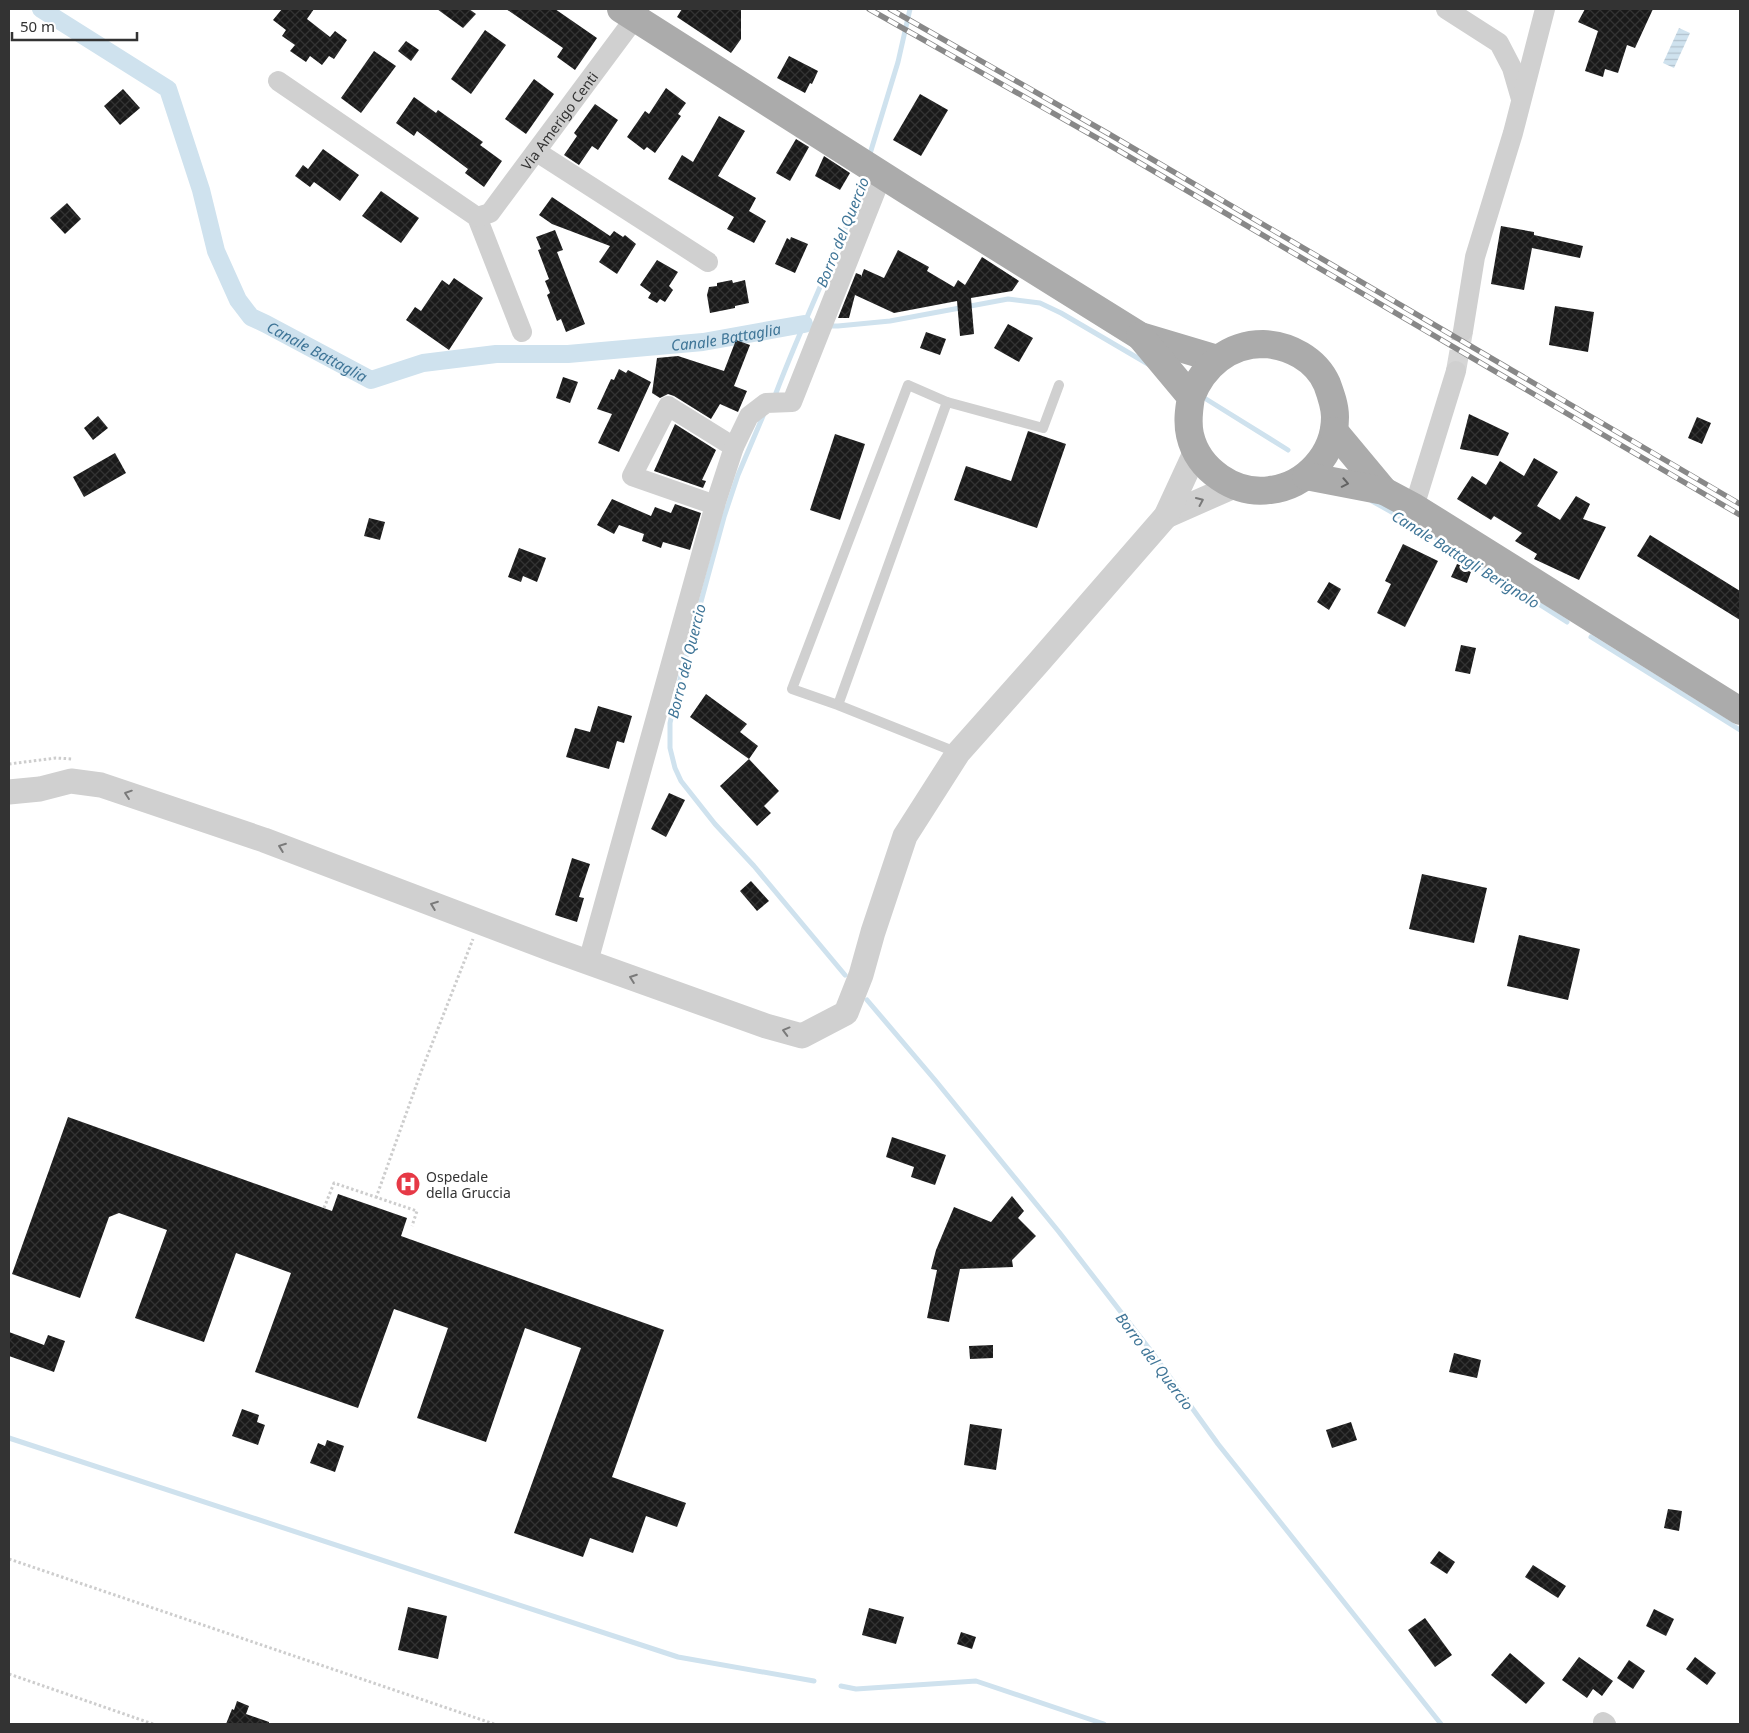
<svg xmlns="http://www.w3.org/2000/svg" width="1749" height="1733" font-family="'Noto Sans',sans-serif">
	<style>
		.water { fill: url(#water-rules) }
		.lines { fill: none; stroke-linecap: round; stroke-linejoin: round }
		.stream { stroke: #cfe2ee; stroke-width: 5 }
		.canal { stroke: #cfe2ee; stroke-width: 18 }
		.building { fill: url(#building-cross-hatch) }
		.minor-tunnel { stroke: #d6d6d6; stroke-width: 20; stroke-dasharray: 20 10; stroke-linecap: butt }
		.path { stroke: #cdcdcd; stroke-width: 3; stroke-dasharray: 2.5 2.5; stroke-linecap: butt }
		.service { stroke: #d0d0d0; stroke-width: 10 }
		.minor { stroke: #d0d0d0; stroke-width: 20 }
		.tertiary { stroke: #d0d0d0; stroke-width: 25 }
		.primary { stroke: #ababab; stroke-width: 28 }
		.rail-casing { stroke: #888; stroke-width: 5.5 }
		.rail { stroke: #fff; stroke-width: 4; stroke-dasharray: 11; stroke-linecap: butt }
		.oneway { stroke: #636363 }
		.oneway2 { stroke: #7a7a7a }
		.labels { text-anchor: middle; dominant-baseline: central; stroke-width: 5; stroke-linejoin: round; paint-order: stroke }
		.street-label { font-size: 14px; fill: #333; stroke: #fff }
		.poi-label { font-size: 14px; fill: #333; stroke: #fff; text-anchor: start }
		.water-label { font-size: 15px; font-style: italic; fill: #3f7597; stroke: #fff }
	</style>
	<defs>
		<pattern id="water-rules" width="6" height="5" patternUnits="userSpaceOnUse" patternTransform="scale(1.25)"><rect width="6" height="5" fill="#cfe2ee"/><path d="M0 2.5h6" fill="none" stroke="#b2c2cd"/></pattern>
		<pattern id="building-cross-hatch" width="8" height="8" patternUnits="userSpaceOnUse" patternTransform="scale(1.25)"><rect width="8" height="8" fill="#1a1a1a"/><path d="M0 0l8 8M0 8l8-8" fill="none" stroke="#333"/></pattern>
	</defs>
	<rect width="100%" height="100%" fill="#fff"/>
	<path class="water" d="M 1679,28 L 1690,33 L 1674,68 L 1663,63 Z"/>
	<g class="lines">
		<g class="stream">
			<path d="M 869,157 L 898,62 L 910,9"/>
			<path d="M 827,326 L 838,326 L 890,321 L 1008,299 L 1040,303 L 1061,313 L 1148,364"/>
			<path d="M 776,393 C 803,322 836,254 864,183 L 866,173"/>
			<path d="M 1206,399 L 1288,450"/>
			<path d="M 763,416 L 738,475 L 724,517 L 681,675 L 670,723 L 670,748 L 675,768 L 681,781 L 715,824 L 754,866 L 845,975"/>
			<path d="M 1372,501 L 1420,528 L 1567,622"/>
			<path d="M 1591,637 L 1740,730"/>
			<path d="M 867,1000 L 935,1080 L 1059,1232 L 1151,1351 L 1218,1444 L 1441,1724"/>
			<path d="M 9,1438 L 678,1657 L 814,1681"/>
			<path d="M 841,1686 L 856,1689 L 976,1681 L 1104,1724"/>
		</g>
		<path class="canal" id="s1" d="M 41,9 L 168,89 L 201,190 L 216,251 L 238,300 L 251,317 L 266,324 L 371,380 L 423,363 L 496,354 L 568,354 L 703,342 L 804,324"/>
	</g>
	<g class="building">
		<path d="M 282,9 L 314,9 L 307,19 L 330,37 L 335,31 L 347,40 L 334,59 L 329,56 L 322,65 L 310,56 L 306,62 L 290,51 L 295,45 L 282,36 L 286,30 L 273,20 Z"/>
		<path d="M 437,9 L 469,9 L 476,14 L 463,28 Z"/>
		<path d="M 506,9 L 555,9 L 597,38 L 575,70 L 557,57 L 563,48 Z"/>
		<path d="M 682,9 L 741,9 L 741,39 L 731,53 L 677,17 Z"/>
		<path d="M 1585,9 L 1653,9 L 1635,48 L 1627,45 L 1618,73 L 1605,69 L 1603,77 L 1585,71 L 1598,31 L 1578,22 Z"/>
		<path d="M 485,30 L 506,45 L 471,94 L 451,79 Z"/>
		<path d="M 406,41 L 419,50 L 411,61 L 398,51 Z"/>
		<path d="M 374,51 L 396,66 L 361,113 L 341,98 Z"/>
		<path d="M 789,56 L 818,71 L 812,84 L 810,83 L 805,93 L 777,78 Z"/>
		<path d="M 534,79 L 554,94 L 526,134 L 505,119 Z"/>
		<path d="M 666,88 L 686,103 L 678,114 L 681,116 L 655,153 L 647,147 L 644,150 L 627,137 L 645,111 L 649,114 Z"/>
		<path d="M 123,89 L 140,108 L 120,125 L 104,106 Z"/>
		<path d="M 920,94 L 948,110 L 921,156 L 893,140 Z"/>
		<path d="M 414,97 L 436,113 L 438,110 L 445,115 L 483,142 L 480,145 L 502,161 L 484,187 L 465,173 L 468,169 L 417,131 L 414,136 L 396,123 Z"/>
		<path d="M 595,104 L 618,120 L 598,150 L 592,146 L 579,165 L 564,155 L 577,136 L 574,133 Z"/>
		<path d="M 719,116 L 745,131 L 718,176 L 756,198 L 749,211 L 766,221 L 754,243 L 727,229 L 734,217 L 668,179 L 682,155 L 693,162 Z"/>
		<path d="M 796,139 L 809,147 L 790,181 L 776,173 Z"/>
		<path d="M 323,149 L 359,175 L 340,201 L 314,182 L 310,187 L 295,176 L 303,165 L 308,169 Z"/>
		<path d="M 824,156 L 850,173 L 840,190 L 815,176 Z"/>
		<path d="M 381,191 L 419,218 L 401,243 L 362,216 Z"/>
		<path d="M 552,197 L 610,236 L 614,231 L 623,237 L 625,235 L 636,244 L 617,274 L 599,262 L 610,246 L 552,224 L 539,215 Z"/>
		<path d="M 67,203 L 81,219 L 65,234 L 50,218 Z"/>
		<path d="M 1501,226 L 1534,232 L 1534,235 L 1583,246 L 1580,258 L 1532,248 L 1524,290 L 1491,284 Z"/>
		<path d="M 555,230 L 563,250 L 557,252 L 585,324 L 566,332 L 561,319 L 557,321 L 547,295 L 550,293 L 545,281 L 549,279 L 538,250 L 541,249 L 536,237 Z"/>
		<path d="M 791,237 L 808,244 L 795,273 L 775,264 L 787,238 L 790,240 Z"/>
		<path d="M 898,250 L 929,267 L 927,271 L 954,287 L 958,280 L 965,285 L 982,257 L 1019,281 L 1012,291 L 971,298 L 974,334 L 960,336 L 957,301 L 894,313 L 855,295 L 849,318 L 838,318 L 856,273 L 861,275 L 861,277 L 864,269 L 884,278 Z"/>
		<path d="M 657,260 L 678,272 L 669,286 L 673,290 L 665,302 L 660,299 L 657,303 L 648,298 L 651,293 L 640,285 Z"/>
		<path d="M 454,278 L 483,298 L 449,350 L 406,320 L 415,307 L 421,311 L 442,280 L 449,285 Z"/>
		<path d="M 732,280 L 733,283 L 745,280 L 749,303 L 735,306 L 735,308 L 710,313 L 707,295 L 709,287 L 717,286 L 717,283 Z"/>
		<path d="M 1555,306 L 1594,312 L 1588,352 L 1549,345 Z"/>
		<path d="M 1008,324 L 1033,338 L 1019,362 L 994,348 Z"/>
		<path d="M 926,332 L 946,339 L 940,355 L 920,348 Z"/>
		<path d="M 736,340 L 750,345 L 734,386 L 747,391 L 738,412 L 720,404 L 711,419 L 674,396 L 668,394 L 660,398 L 652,393 L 657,358 L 678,356 L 724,371 Z"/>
		<path d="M 619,369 L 626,373 L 628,370 L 651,382 L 619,452 L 598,443 L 612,414 L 597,409 L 611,379 L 614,380 Z"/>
		<path d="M 563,377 L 578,382 L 570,403 L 556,398 Z"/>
		<path d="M 1469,414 L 1509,433 L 1498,456 L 1460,449 Z"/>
		<path d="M 98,416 L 108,428 L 93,440 L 84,428 Z"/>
		<path d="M 1697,417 L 1711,423 L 1702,444 L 1688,438 Z"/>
		<path d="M 675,424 L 716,450 L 702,480 L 706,481 L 703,488 L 654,471 Z"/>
		<path d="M 1028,431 L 1066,444 L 1037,528 L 954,500 L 966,466 L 1011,481 Z"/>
		<path d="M 835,434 L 865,444 L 840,520 L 810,510 Z"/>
		<path d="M 115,453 L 126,473 L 84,497 L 73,477 Z"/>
		<path d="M 1534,458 L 1558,472 L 1537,506 L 1560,520 L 1576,496 L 1590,504 L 1583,519 L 1606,527 L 1579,580 L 1534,559 L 1537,554 L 1515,541 L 1522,533 L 1494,516 L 1491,520 L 1457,499 L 1472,476 L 1486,485 L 1500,461 L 1524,476 Z"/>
		<path d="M 612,499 L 651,516 L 655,507 L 671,513 L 675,504 L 701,513 L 690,550 L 663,542 L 661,548 L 642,541 L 644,534 L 619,525 L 614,534 L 597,525 Z"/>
		<path d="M 369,518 L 385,522 L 380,540 L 364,536 Z"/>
		<path d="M 1650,535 L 1740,591 L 1740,620 L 1637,556 Z"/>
		<path d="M 1403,544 L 1438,561 L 1405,627 L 1377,613 L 1391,584 L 1385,581 Z"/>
		<path d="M 519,548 L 546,558 L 537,582 L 523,576 L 521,582 L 508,577 Z"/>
		<path d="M 1457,564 L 1472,569 L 1467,583 L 1451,577 Z"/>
		<path d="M 1329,582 L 1341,589 L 1329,610 L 1317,602 Z"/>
		<path d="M 1461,645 L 1476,648 L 1470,674 L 1455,671 Z"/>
		<path d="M 706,694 L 747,724 L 740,732 L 758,746 L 749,759 L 690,717 Z"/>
		<path d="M 598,706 L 632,716 L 624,743 L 617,741 L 609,769 L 566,757 L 575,728 L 590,732 Z"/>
		<path d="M 749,759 L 779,791 L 764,806 L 771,813 L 757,826 L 720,786 Z"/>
		<path d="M 669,793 L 685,800 L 666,837 L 651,829 Z"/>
		<path d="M 572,858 L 590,864 L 579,897 L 584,898 L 577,922 L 555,915 Z"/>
		<path d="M 1422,874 L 1487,888 L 1474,943 L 1409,929 Z"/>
		<path d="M 751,881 L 769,901 L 757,911 L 740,891 Z"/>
		<path d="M 1519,935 L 1580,949 L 1568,1000 L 1507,986 Z"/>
		<path d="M 68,1117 L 332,1211 L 338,1194 L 407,1218 L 401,1236 L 664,1330 L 612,1477 L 686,1503 L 677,1527 L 646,1516 L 633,1553 L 590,1538 L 583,1557 L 514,1533 L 581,1348 L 525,1328 L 486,1442 L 417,1418 L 448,1328 L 394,1309 L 358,1408 L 255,1372 L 291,1273 L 236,1253 L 204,1342 L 135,1318 L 167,1230 L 119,1213 L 109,1217 L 80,1298 L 12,1274 Z"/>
		<path d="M 892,1137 L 946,1155 L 935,1185 L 911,1177 L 914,1167 L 886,1157 Z"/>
		<path d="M 1012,1196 L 1024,1211 L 1018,1218 L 1036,1236 L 1012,1260 L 1013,1267 L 960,1269 L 949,1322 L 927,1318 L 937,1270 L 931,1269 L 936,1250 L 954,1207 L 991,1222 Z"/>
		<path d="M 9,1332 L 44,1345 L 48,1335 L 65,1341 L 54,1372 L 9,1356 Z"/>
		<path d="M 993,1345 L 993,1358 L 970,1359 L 969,1346 Z"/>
		<path d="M 1454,1353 L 1481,1360 L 1477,1378 L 1449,1372 Z"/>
		<path d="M 242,1409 L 259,1415 L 257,1422 L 265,1425 L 258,1445 L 232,1436 Z"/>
		<path d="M 1351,1422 L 1357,1440 L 1332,1448 L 1326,1430 Z"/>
		<path d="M 970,1424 L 1002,1429 L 996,1470 L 964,1465 Z"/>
		<path d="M 327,1440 L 344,1446 L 335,1472 L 310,1463 L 318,1443 L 325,1446 Z"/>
		<path d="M 1668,1509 L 1682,1511 L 1679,1531 L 1664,1528 Z"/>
		<path d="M 1439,1551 L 1455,1562 L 1447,1574 L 1430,1563 Z"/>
		<path d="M 1533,1565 L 1566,1586 L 1558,1598 L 1525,1577 Z"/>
		<path d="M 408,1607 L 447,1616 L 438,1659 L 398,1650 Z"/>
		<path d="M 869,1608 L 904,1617 L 896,1644 L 862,1635 Z"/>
		<path d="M 1654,1609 L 1674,1619 L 1666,1636 L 1646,1626 Z"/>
		<path d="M 1425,1618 L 1452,1655 L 1435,1667 L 1408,1630 Z"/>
		<path d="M 961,1632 L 976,1637 L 972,1649 L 957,1644 Z"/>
		<path d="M 1510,1653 L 1545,1683 L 1526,1704 L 1491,1675 Z"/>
		<path d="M 1579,1657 L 1613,1681 L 1602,1696 L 1593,1689 L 1587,1698 L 1562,1680 Z"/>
		<path d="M 1695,1657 L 1716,1673 L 1707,1685 L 1686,1669 Z"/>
		<path d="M 1629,1660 L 1645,1671 L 1633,1689 L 1617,1678 Z"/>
		<path d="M 237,1701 L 249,1706 L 246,1714 L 269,1722 L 269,1724 L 226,1724 L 232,1709 L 234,1710 Z"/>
	</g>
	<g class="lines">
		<path class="minor-tunnel" d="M 1456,371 L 1463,331"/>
		<g class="path">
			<path d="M 9,764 L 56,758 L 73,759"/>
			<path d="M 376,1198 L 421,1072 L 473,939"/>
			<path d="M 324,1208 L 334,1183 L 417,1211 L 412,1226"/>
			<path d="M 9,1559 L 494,1724"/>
			<path d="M 9,1674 L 153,1724"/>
		</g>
		<g class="service">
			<path d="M 947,402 L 1043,428 L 1059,385"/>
			<path d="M 838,705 L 792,689 L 908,385 L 947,402 L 838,705 L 958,753"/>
		</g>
		<g class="minor">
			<path d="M 1446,9 L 1499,43 L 1512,68 L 1521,99"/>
			<path d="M 278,81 L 477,217 L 522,332"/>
			<path d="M 537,152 L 708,262"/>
			<path id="s2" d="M 477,217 L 490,213 L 635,18"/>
			<path d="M 1463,331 L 1475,257 L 1513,133 L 1545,9"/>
			<path d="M 715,505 L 632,476 L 668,406 L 734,447"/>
			<path d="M 1414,507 L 1456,371"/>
			<path d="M 588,962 L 715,505 L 734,447 L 749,416 L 766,403 L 792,402 L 882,175"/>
			<path d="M 1603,1722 L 1606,1724"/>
		</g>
		<g class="tertiary">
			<path d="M 1166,516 L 1234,486"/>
			<path d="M 9,792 L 40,789 L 71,781 L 101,785 L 264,840 L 554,950 L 766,1026 L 802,1036 L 846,1013 L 861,975 L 873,932 L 905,836 L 958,753 L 1038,663 L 1166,516 L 1196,451"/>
		</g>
		<g class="primary">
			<path d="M 621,9 L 909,192 L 1140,336 L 1217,359"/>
			<path d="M 1140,336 L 1191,397 C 1189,409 1187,422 1190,435 C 1198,470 1235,495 1270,490 C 1306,486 1335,454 1335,417 C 1335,406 1331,395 1327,384 C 1316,359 1289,345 1263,344 C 1229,344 1203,366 1191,397"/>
			<path d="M 1334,431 L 1384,491"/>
			<path d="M 1306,476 L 1384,491 L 1414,507 L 1740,711"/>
		</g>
		<defs>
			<g id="rail">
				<path d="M 869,9 L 1104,142 L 1740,515"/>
				<path d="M 890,9 L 1109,134 L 1740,504"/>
			</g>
		</defs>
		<use href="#rail" class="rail-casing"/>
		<use href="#rail" class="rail"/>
	</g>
	<defs><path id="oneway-chevron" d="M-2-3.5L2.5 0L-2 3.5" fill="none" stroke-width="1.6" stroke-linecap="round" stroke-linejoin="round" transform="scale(1.25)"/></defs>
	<use class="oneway" href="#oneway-chevron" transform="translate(1345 483) rotate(11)"/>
	<g class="oneway2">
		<use href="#oneway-chevron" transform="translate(1200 501) rotate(-24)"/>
		<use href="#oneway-chevron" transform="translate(128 794) rotate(-161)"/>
		<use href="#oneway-chevron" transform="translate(282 847) rotate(-159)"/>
		<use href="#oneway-chevron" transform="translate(434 905) rotate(-159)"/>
		<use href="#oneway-chevron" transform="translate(633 978) rotate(-160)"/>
		<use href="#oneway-chevron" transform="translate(786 1031) rotate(-165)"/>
	</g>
	<defs>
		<symbol id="hospital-disc" viewBox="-11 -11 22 22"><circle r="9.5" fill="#e63946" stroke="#fff"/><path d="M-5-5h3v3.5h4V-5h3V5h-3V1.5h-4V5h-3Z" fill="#fff"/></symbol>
	</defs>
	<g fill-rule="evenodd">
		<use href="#hospital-disc" x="394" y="1170" width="28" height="28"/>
	</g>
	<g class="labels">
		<g class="street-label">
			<text stroke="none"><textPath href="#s2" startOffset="129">Via Amerigo Centi</textPath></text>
		</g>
		<g class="poi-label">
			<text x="426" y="1176">Ospedale<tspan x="426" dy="16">della Gruccia</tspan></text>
		</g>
		<g class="water-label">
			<text transform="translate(842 232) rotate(-68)">Borro del Quercio</text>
			<text stroke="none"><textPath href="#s1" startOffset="889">Canale Battaglia</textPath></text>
			<text stroke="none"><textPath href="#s1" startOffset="469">Canale Battaglia</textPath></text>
			<text transform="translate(1466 559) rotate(32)">Canale Battagli Berignolo</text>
			<text transform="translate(686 661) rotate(-76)">Borro del Quercio</text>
			<text transform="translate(1155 1361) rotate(53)">Borro del Quercio</text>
		</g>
	</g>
	<rect width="1749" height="1733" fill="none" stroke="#333333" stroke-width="20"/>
	<path d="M12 32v8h125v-8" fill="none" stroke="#333333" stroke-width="2.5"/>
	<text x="20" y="32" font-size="15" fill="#333333" stroke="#ffffff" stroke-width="4" paint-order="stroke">50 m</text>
</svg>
